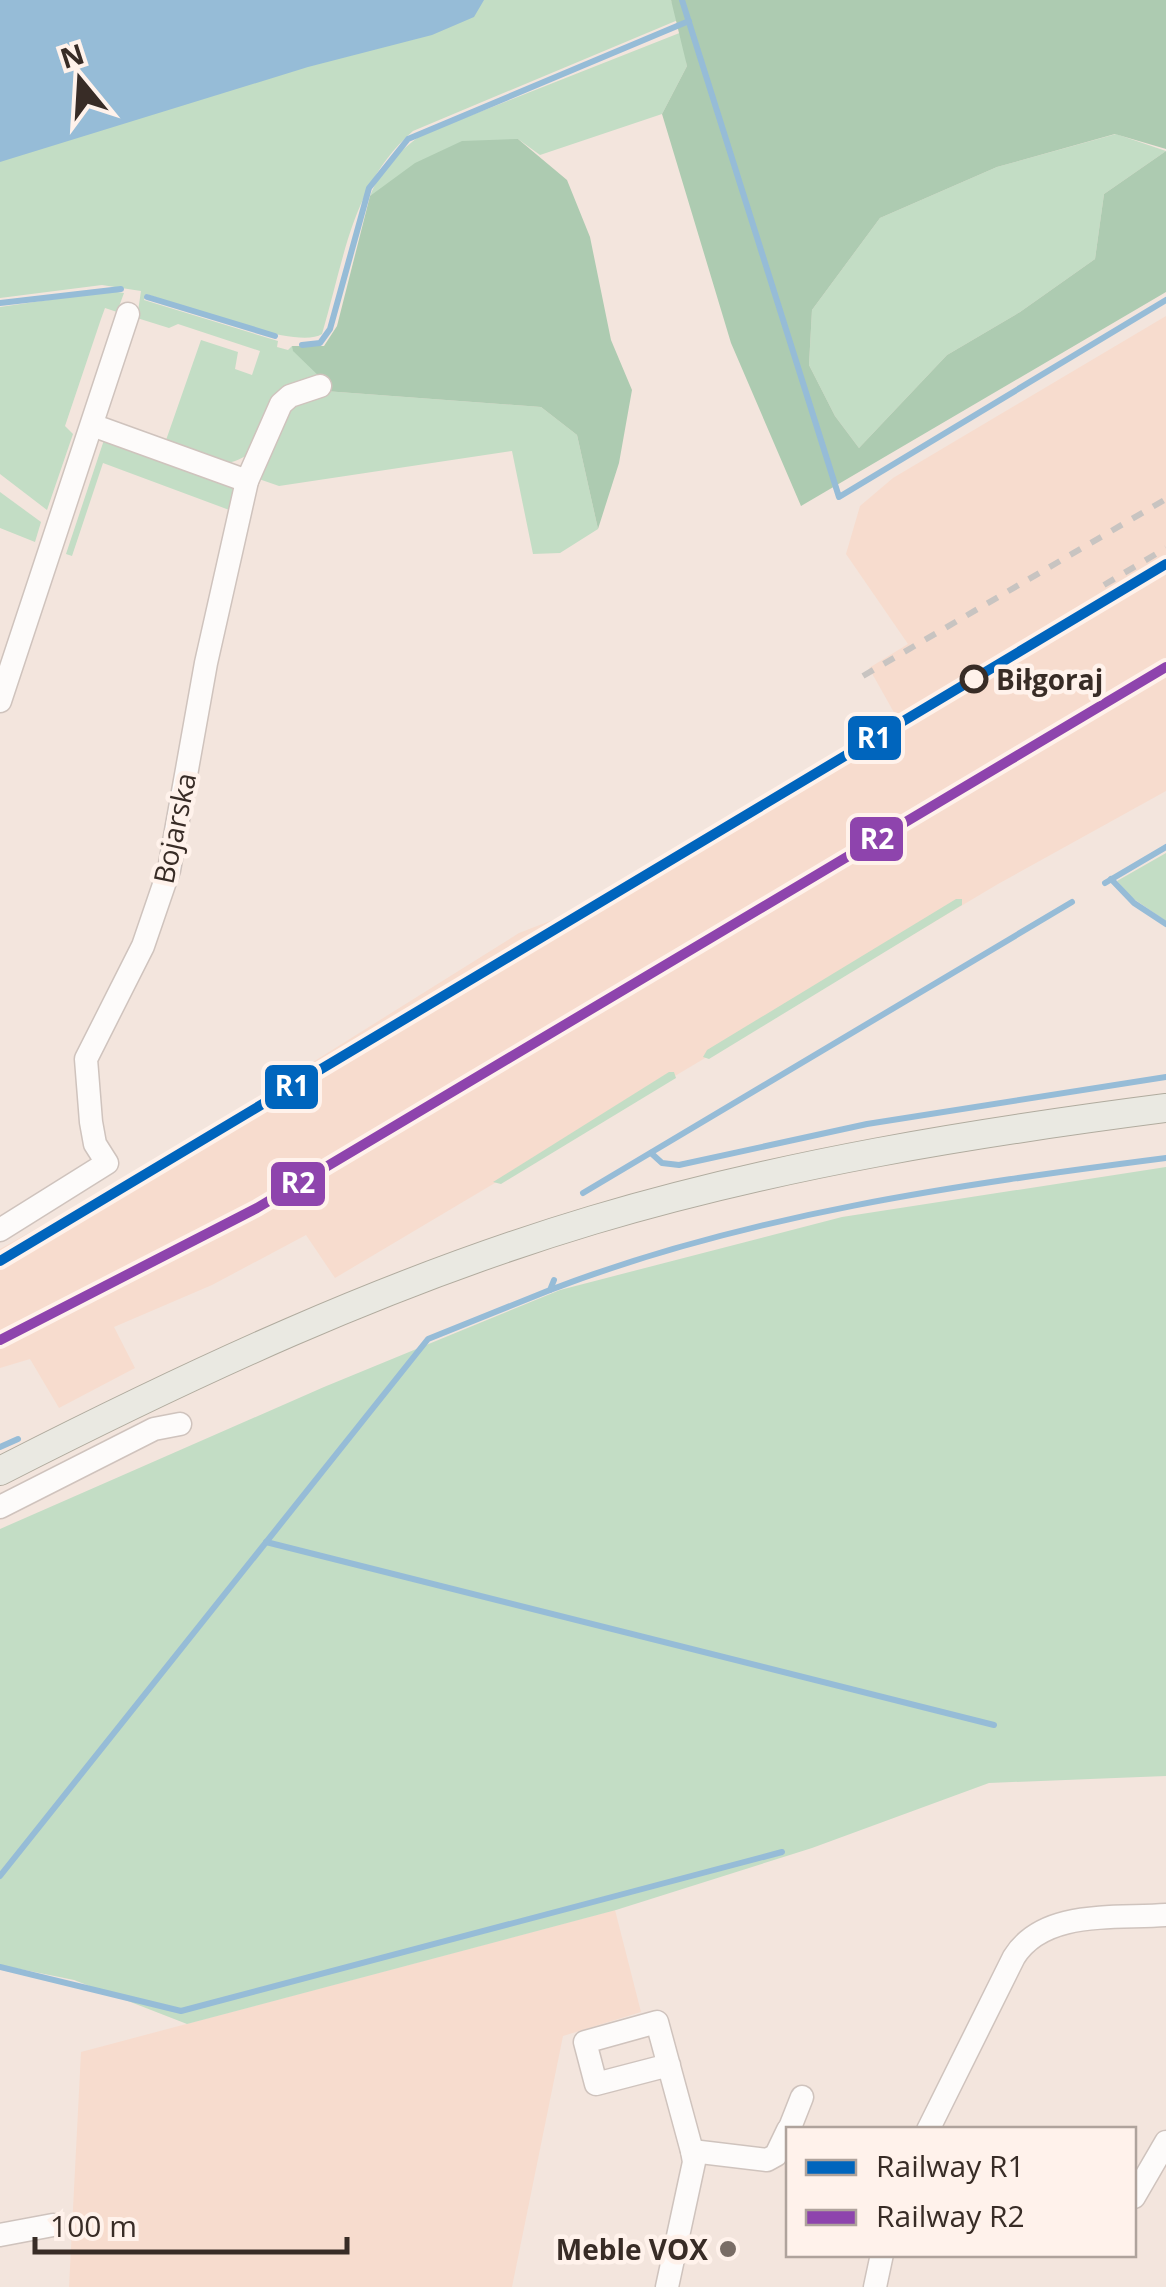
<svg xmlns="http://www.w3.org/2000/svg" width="1166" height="2287" font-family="'Open Sans',sans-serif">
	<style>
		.built { fill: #f7dcce }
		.green { fill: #c3ddc5 }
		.forest { fill: #adcbb1 }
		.water { fill: #96bcd7 }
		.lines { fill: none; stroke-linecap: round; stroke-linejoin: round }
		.stream { stroke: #96bcd7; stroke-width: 6 }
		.minor-casing { stroke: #cfc3bd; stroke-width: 25 }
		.major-casing { stroke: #b0ab9e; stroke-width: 30 }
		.minor { stroke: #fdfbfa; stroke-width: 22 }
		.major { stroke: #eae9e2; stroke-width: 28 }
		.rail { stroke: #c8c4c1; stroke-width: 6; stroke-dasharray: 12 12; stroke-linecap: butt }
		.rail-1-casing { stroke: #fff2eb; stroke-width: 18 }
		.rail-2-casing { stroke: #fff2eb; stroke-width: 18 }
		.rail-1 { stroke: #0065bd; stroke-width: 10 }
		.rail-2 { stroke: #8e44ad; stroke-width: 10 }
		.stop-dot { fill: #fff2eb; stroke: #382c26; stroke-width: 5 }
		.poi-dot { fill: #796d66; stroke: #fff2eb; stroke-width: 4 }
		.labels { text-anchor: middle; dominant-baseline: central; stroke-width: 9; stroke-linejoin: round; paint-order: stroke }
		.stop-label { font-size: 28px; font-weight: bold; fill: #382c26; stroke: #fff2eb; text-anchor: start }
		.street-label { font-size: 28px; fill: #382c26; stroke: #fff2eb }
		.poi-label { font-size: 28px; font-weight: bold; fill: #382c26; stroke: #fff2eb; text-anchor: end }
		.line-badge { stroke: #fff2eb; stroke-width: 4 }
		.badge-label { font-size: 28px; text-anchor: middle; font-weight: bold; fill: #fff }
	</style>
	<rect width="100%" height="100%" fill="#f3e5dd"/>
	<g class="built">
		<path d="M 1166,316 L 1166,791 L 998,884 L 335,1278 L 306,1235 L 212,1285 L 114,1327 L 135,1368 L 59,1408 L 30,1359 L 0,1368 L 0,1249 L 142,1169 L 519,933 L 568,914 L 896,716 L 869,668 L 908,644 L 846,554 L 860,506 L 893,478 Z"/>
		<path d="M 615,1910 L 641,2012 L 563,2036 L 512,2287 L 69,2287 L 81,2052 Z"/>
	</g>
	<g class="green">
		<path d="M 0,0 L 671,0 L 678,20 L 413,131 C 352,184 344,260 322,334 C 296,351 179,304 146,294 L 144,300 L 278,341 L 277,347 L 288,350 L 292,346 L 324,381 L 313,382 C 289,409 253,474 210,462 C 195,458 180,450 165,443 L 201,340 L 238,352 L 235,369 L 252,375 L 260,351 L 178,324 L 169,328 L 137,318 L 141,291 L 102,285 L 0,298 Z"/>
		<path d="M 682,32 L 687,66 L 662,114 L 540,155 L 518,139 L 370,196 C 381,169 398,152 421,135 Z"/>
		<path d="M 1116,134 L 1166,151 L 1104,194 L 1095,259 L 1020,312 L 947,355 L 859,448 L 835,416 L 809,365 L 812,310 L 880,218 L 997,167 Z"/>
		<path d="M 110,291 L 124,293 L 117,312 L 105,308 L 101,319 L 65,426 L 73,434 L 47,510 L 0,474 L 0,307 Z"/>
		<path d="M 325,391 L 541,407 L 577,435 L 598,529 L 560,553 L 533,554 L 512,451 L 279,486 L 256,478 L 289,404 Z"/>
		<path d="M 104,440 L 226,483 L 236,491 L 232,511 L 103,463 L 72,556 L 66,554 Z"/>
		<path d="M 0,492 L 41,522 L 35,542 L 0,528 Z"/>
		<path d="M 1166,853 L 1166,921 L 1131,897 L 1117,881 Z"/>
		<path d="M 956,899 L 962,899 L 962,905 L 709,1059 L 703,1057 L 707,1050 Z"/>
		<path d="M 669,1072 L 674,1072 L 676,1078 L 501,1184 L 493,1182 Z"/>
		<path d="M 1166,1167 L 1166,1776 L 989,1783 L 812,1848 L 616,1910 L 187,2024 L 74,1980 L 0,1965 L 0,1529 L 324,1387 L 560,1290 L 842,1217 Z"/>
	</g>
	<g class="forest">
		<path d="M 671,0 L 1166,0 L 1166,149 L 1115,134 L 997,167 L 880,218 L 812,310 L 809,365 L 835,416 L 859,448 L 947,355 L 1020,312 L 1095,259 L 1104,194 L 1166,151 L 1166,292 L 801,506 L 731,343 L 662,114 L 687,66 Z"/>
		<path d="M 518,139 L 567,180 L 590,237 L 611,340 L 632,390 L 619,463 L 598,529 L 577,435 L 541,407 L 325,391 L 324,381 L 293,351 L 292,346 L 324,346 L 337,326 L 370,196 L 415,163 L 462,141 Z"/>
	</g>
	<path class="water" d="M 0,0 L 484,0 L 474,17 L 432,35 L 308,67 L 0,162 Z"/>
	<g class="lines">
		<g class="stream">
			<path d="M 682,0 L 839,497 L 1166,300"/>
			<path d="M 147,297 L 275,336"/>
			<path d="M 0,303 L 121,289"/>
			<path d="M 302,345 L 320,343 L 330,329 L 369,188 L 408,139 L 689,21"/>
			<path d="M 1111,879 L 1134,903 L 1166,924"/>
			<path d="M 1105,883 L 1166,847"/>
			<path d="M 651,1153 L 662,1163 L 679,1165 L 867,1124 L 1166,1077"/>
			<path d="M 583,1193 L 1072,902"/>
			<path d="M 550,1290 C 748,1214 957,1185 1166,1158"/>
			<path d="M 0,1447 L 18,1439"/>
			<path d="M 266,1542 L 994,1725"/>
			<path d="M 0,1876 L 428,1339 L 550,1290 L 554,1280"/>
			<path d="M 0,1967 L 181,2011 L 782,1852"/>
		</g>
		<defs>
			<g id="minor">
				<path d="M 92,425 L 247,481"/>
				<path d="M 0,701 L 128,314"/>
				<path d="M 0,1230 L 107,1163 L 95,1144 L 91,1122 L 86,1059 L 143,946 L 169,870 L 206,663 L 247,481 L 281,404 L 290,396 L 320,386"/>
				<path d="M 0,1507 L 154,1429 L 180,1424"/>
				<path d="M 789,2130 L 802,2097"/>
				<path d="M 928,2130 L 1014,1957 C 1044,1909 1115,1919 1166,1915"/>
				<path d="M 692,2151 L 767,2160 L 776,2155 L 788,2130"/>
				<path d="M 1134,2197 L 1166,2142"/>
				<path d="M 0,2235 L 53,2225"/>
				<path d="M 667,2287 L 694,2162 L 692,2151 L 657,2022 L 585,2042 L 596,2084 L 669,2065"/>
				<path d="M 875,2287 L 882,2254"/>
			</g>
			<path id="major" d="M 0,1471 C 192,1373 386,1282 593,1220 C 781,1164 972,1133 1166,1108"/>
		</defs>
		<use href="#minor" class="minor-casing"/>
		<use href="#major" class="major-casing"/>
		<use href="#minor" class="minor"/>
		<use href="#major" class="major"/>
		<g class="rail">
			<path d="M 1104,585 L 1166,548"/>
			<path d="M 863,676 L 1166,499"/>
			<path d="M 0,1340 L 257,1208 L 1166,667"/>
		</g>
		<defs>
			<path id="rail-1" d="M 0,1261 L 1166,564"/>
			<path id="rail-2" d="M 0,1340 L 257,1208 L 1166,667"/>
		</defs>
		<use href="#rail-1" class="rail-1-casing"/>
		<use href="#rail-2" class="rail-2-casing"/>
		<use href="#rail-1" class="rail-1"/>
		<use href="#rail-2" class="rail-2"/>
	</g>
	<circle class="stop-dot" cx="974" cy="679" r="12"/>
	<circle class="poi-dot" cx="728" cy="2249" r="10"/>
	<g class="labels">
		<g class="stop-label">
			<text x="996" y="679">Biłgoraj</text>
		</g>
		<g class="street-label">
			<text transform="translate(174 828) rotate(-78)">Bojarska</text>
		</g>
		<g class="poi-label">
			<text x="708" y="2249">Meble VOX</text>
		</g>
	</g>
	<g class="line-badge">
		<rect x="846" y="714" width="57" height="48" rx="10" fill="#0065bd"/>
		<rect x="848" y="815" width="57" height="48" rx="10" fill="#8e44ad"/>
		<rect x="263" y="1063" width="57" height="48" rx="10" fill="#0065bd"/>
		<rect x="269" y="1160" width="58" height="48" rx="10" fill="#8e44ad"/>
	</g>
	<g class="badge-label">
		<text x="874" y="748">R1</text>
		<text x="877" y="849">R2</text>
		<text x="292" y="1096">R1</text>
		<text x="298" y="1193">R2</text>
	</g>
	<rect x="786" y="2127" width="350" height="130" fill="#fff2eb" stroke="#afa39c" stroke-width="2.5"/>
	<rect x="806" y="2160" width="50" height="15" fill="#0065bd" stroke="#afa39c" stroke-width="2.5"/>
	<text x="876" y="2177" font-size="30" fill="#382c26">Railway R1</text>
	<rect x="806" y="2210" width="50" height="15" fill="#8e44ad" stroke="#afa39c" stroke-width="2.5"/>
	<text x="876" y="2227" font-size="30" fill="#382c26">Railway R2</text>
	<g transform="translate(80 80) rotate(342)" stroke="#fff2eb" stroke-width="8" paint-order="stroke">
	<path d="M0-8L18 38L0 25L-18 38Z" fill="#382c26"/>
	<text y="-15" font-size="28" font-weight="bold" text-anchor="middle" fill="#382c26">N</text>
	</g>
	<path d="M35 2237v15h312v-15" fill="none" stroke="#382c26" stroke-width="5"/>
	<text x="50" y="2237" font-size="30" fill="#382c26" stroke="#fff2eb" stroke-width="8" paint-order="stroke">100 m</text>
</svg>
